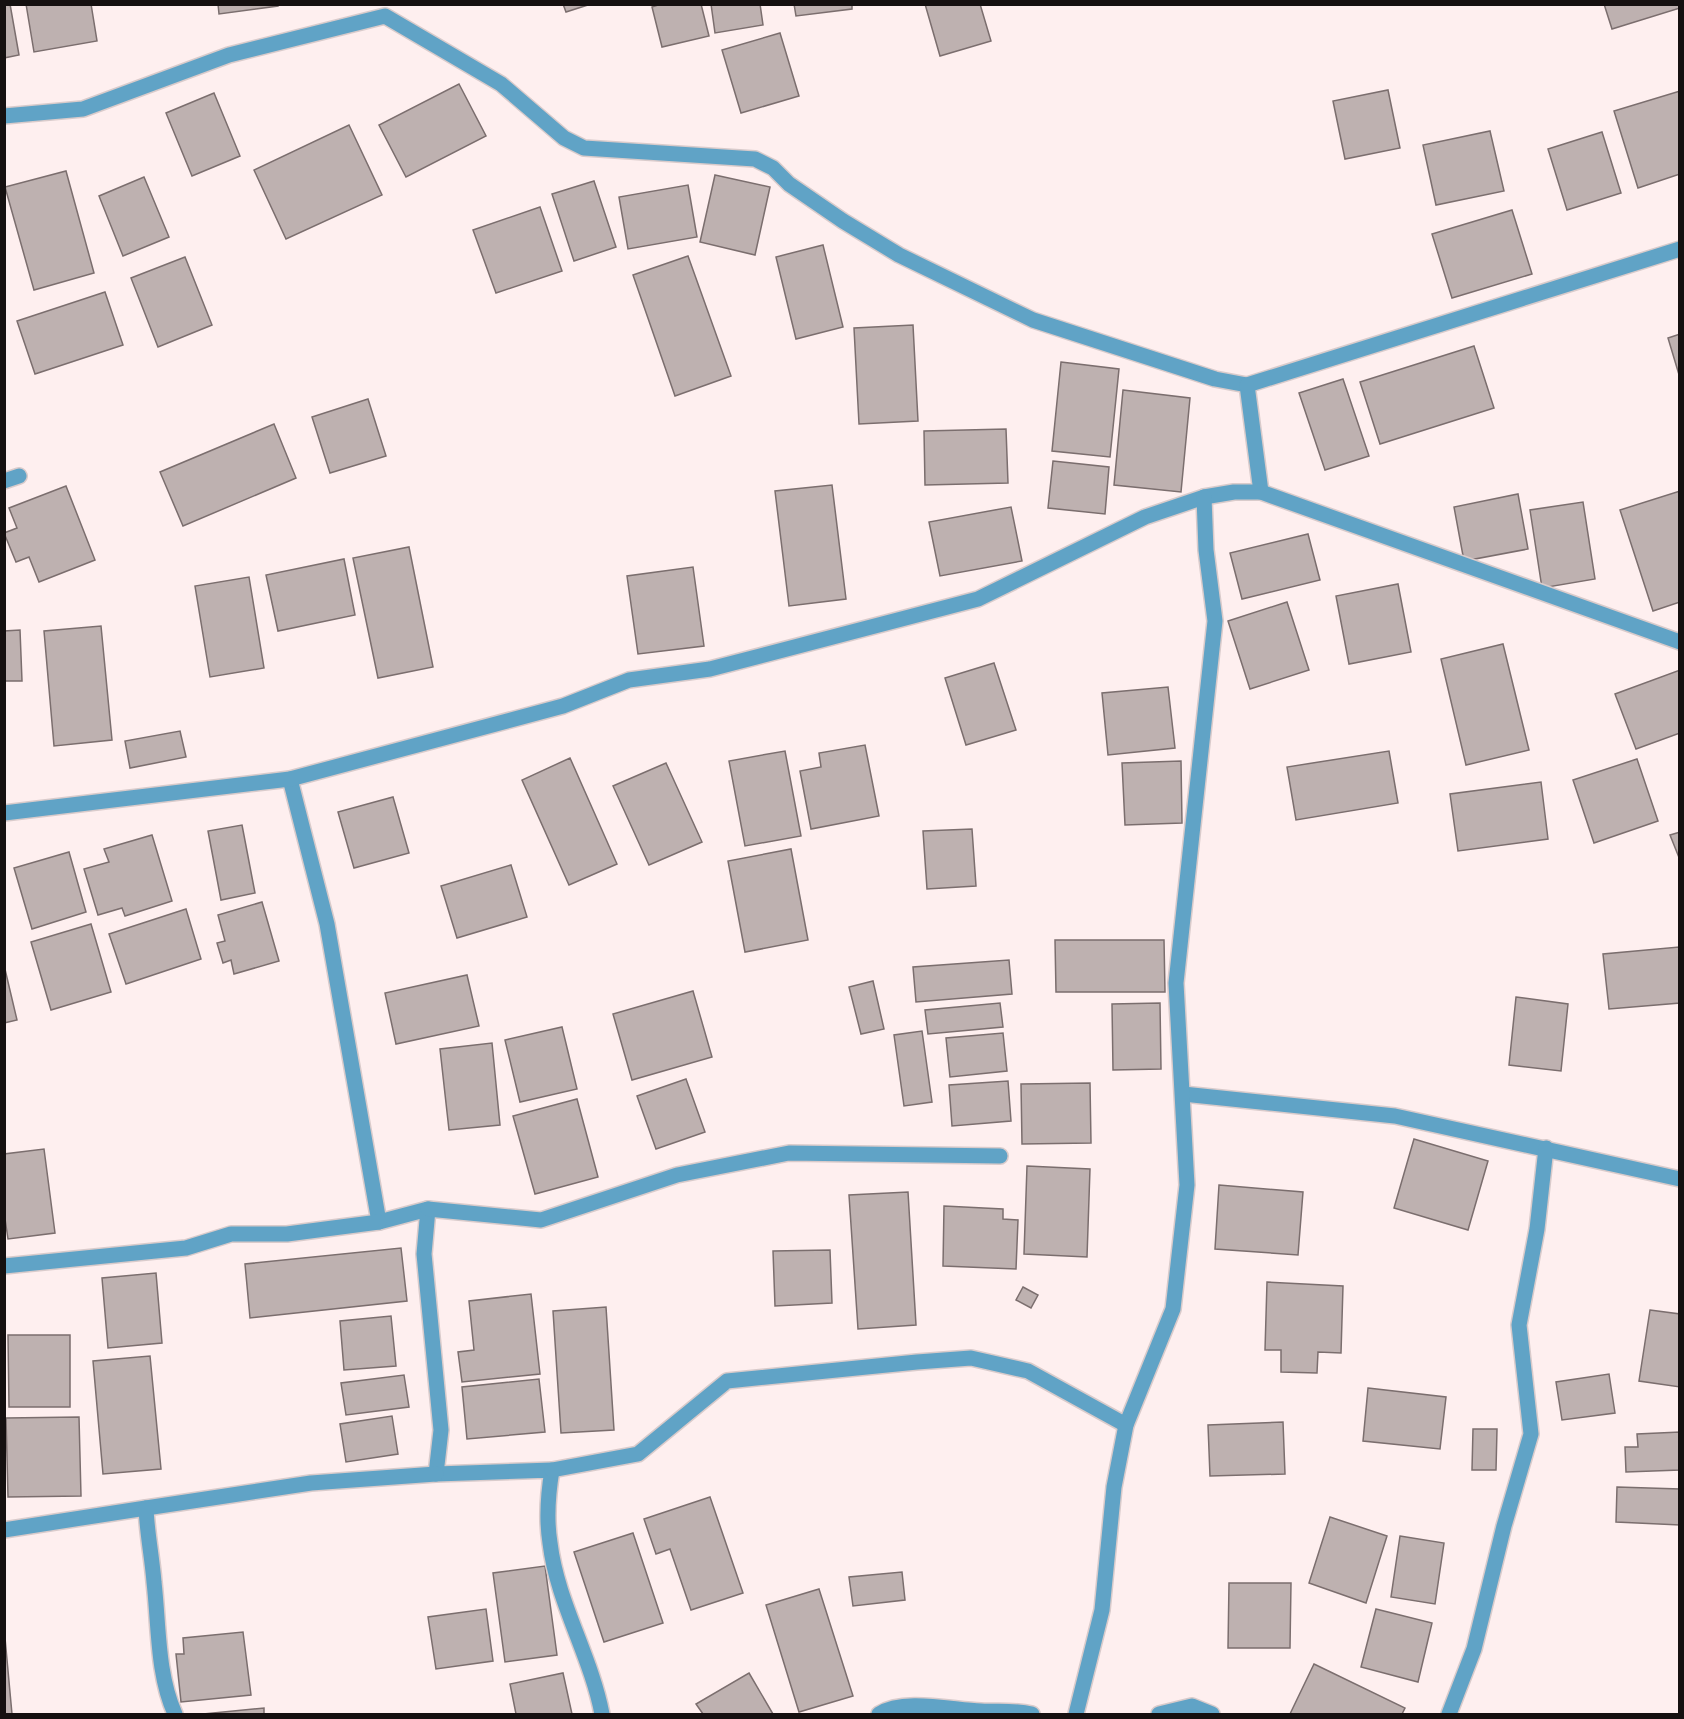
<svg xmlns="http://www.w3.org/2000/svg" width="1684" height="1719" font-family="Jost,sans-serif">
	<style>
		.building { fill: #beb1b0; stroke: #7b6e6e; stroke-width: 1.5 }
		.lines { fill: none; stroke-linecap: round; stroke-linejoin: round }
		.minor-casing { stroke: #d9cbcb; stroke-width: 18 }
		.minor { stroke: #60a3c6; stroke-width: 15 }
	</style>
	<rect width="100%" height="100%" fill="#feefef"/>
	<g class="building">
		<path d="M 4,4 L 10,4 L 19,55 L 4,58 Z"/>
		<path d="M 26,4 L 91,4 L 97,41 L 34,52 Z"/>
		<path d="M 218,4 L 278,4 L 278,6 L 219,14 Z"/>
		<path d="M 563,4 L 591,4 L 566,12 Z"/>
		<path d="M 661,4 L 701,4 L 709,36 L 662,47 L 652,7 Z"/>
		<path d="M 711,4 L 760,4 L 763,25 L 715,33 Z"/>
		<path d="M 794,4 L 852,4 L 852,9 L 796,16 Z"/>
		<path d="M 925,4 L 980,4 L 991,41 L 940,56 Z"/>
		<path d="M 1604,4 L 1680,4 L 1680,8 L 1612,29 Z"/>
		<path d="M 780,33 L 799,96 L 741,113 L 722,50 Z"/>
		<path d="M 459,84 L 486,136 L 406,177 L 379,125 Z"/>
		<path d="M 1388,90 L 1400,148 L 1345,159 L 1333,101 Z"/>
		<path d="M 1680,91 L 1680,174 L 1638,188 L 1614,111 Z"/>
		<path d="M 214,93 L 240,156 L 192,176 L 166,113 Z"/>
		<path d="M 349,125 L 382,195 L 286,239 L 254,170 Z"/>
		<path d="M 1490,131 L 1504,191 L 1436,205 L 1423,145 Z"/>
		<path d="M 1602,132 L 1621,193 L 1567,210 L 1548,149 Z"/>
		<path d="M 66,171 L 94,273 L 34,290 L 5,187 Z"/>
		<path d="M 715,175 L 770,187 L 755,255 L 700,242 Z"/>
		<path d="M 144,177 L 169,237 L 123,256 L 99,196 Z"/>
		<path d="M 594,181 L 616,247 L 574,261 L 552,194 Z"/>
		<path d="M 688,185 L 697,237 L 628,249 L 619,197 Z"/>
		<path d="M 540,207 L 562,271 L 496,293 L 473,230 Z"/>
		<path d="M 1512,210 L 1532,274 L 1452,298 L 1432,234 Z"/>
		<path d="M 823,245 L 843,327 L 796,339 L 776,257 Z"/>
		<path d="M 688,256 L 731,376 L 675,396 L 633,275 Z"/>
		<path d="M 185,257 L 212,325 L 158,347 L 131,278 Z"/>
		<path d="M 105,292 L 123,345 L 35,374 L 17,321 Z"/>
		<path d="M 913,325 L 918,421 L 859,424 L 854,328 Z"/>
		<path d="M 1680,334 L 1680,378 L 1668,338 Z"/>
		<path d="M 1474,346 L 1494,408 L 1380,444 L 1360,382 Z"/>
		<path d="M 1061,362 L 1119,369 L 1110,457 L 1052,451 Z"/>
		<path d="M 1343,379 L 1369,456 L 1325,470 L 1299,393 Z"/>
		<path d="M 1123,390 L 1190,398 L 1181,492 L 1114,485 Z"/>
		<path d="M 368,399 L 386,456 L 330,473 L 312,417 Z"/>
		<path d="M 274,424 L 296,478 L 183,526 L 160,472 Z"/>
		<path d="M 1006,429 L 1008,483 L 925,485 L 924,431 Z"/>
		<path d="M 1053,461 L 1109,467 L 1105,514 L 1048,508 Z"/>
		<path d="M 832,485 L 846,599 L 789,606 L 775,491 Z"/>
		<path d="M 66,486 L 95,560 L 39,582 L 29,557 L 16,562 L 4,533 L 17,528 L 9,508 Z"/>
		<path d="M 1680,491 L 1680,602 L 1653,611 L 1620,510 Z"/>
		<path d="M 1518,494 L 1528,549 L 1464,561 L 1454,507 Z"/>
		<path d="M 1583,502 L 1595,579 L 1542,588 L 1530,510 Z"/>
		<path d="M 1011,507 L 1022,561 L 940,576 L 929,522 Z"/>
		<path d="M 1308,534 L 1320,580 L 1242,599 L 1230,553 Z"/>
		<path d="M 409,547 L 433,667 L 378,678 L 353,558 Z"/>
		<path d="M 344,559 L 355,615 L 278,631 L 266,575 Z"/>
		<path d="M 693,567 L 704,646 L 638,654 L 627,576 Z"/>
		<path d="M 249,577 L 264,668 L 210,677 L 195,586 Z"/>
		<path d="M 1398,584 L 1411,652 L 1349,664 L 1336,596 Z"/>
		<path d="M 1287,602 L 1309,670 L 1250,689 L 1228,621 Z"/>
		<path d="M 101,626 L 112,740 L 54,746 L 44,631 Z"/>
		<path d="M 20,630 L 22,681 L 4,681 L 4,631 Z"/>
		<path d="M 1503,644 L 1529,750 L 1466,765 L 1441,659 Z"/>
		<path d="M 994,663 L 1016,730 L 966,745 L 945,678 Z"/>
		<path d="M 1680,670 L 1680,733 L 1636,749 L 1615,694 Z"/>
		<path d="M 1168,687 L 1175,748 L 1108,755 L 1102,693 Z"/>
		<path d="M 180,731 L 186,757 L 130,768 L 125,741 Z"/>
		<path d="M 865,745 L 879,816 L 811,829 L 800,771 L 821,767 L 819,753 Z"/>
		<path d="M 785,751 L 801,836 L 745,846 L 729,761 Z"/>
		<path d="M 1389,751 L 1398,803 L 1296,820 L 1287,767 Z"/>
		<path d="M 570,758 L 617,864 L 569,885 L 522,780 Z"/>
		<path d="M 1637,759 L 1658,821 L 1594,843 L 1573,780 Z"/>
		<path d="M 1181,761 L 1182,823 L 1125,825 L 1122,763 Z"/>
		<path d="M 666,763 L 702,842 L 649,865 L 613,786 Z"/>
		<path d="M 1541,782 L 1548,839 L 1458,851 L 1450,794 Z"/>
		<path d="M 393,797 L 409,853 L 354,868 L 338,812 Z"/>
		<path d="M 242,825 L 255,893 L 221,900 L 208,831 Z"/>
		<path d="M 972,829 L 976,886 L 927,889 L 923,831 Z"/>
		<path d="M 1680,832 L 1680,860 L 1670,835 Z"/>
		<path d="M 152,835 L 172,901 L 125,916 L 122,908 L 98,915 L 84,869 L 109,862 L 104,849 Z"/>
		<path d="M 791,849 L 808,940 L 745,952 L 728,861 Z"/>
		<path d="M 69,852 L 86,912 L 32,929 L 14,868 Z"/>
		<path d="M 511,865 L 527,917 L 457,938 L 441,886 Z"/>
		<path d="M 262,902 L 279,961 L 234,974 L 231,960 L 223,963 L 217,943 L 225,941 L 218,915 Z"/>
		<path d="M 186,909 L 201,959 L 126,984 L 109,934 Z"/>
		<path d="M 91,924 L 111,992 L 51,1010 L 31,942 Z"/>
		<path d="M 1055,940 L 1164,940 L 1165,992 L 1056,992 Z"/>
		<path d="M 1679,947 L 1680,1003 L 1609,1009 L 1603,954 Z"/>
		<path d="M 1009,960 L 1012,994 L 916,1002 L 913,967 Z"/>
		<path d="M 4,965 L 17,1020 L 4,1023 Z"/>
		<path d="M 467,975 L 479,1026 L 396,1044 L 385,993 Z"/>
		<path d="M 873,981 L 884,1029 L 861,1034 L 849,987 Z"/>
		<path d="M 693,991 L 712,1057 L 632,1080 L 613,1014 Z"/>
		<path d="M 1516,997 L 1568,1004 L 1561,1071 L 1509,1065 Z"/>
		<path d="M 1000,1003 L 1003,1027 L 928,1034 L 925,1010 Z"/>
		<path d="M 1160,1003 L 1161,1069 L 1113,1070 L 1112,1004 Z"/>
		<path d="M 562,1027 L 577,1089 L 520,1102 L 505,1040 Z"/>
		<path d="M 922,1031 L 932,1102 L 904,1106 L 894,1035 Z"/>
		<path d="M 1003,1033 L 1007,1071 L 950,1077 L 946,1038 Z"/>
		<path d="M 492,1043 L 500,1125 L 449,1130 L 440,1049 Z"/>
		<path d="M 686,1079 L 705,1132 L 656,1149 L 637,1096 Z"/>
		<path d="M 1008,1081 L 1011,1121 L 952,1126 L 949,1085 Z"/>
		<path d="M 1090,1083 L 1091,1143 L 1022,1144 L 1021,1084 Z"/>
		<path d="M 577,1099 L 598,1177 L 535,1194 L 513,1116 Z"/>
		<path d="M 1414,1139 L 1488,1161 L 1468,1230 L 1394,1208 Z"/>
		<path d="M 44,1149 L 55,1233 L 8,1239 L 4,1212 L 4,1154 Z"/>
		<path d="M 1027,1166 L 1090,1169 L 1087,1257 L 1024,1254 Z"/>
		<path d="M 1219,1185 L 1303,1192 L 1298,1255 L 1215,1249 Z"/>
		<path d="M 908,1192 L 916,1325 L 858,1329 L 849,1195 Z"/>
		<path d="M 944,1206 L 1003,1209 L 1003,1219 L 1018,1220 L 1016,1269 L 943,1266 Z"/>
		<path d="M 401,1248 L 407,1301 L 250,1318 L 245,1264 Z"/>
		<path d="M 830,1250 L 832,1303 L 775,1306 L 773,1251 Z"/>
		<path d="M 156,1273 L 162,1343 L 108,1348 L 102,1278 Z"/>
		<path d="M 1267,1282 L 1343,1286 L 1341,1353 L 1318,1352 L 1317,1373 L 1281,1372 L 1281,1350 L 1265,1350 Z"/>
		<path d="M 1023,1287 L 1038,1295 L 1031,1308 L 1016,1300 Z"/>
		<path d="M 531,1294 L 540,1374 L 462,1382 L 458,1352 L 474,1350 L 469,1301 Z"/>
		<path d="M 606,1307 L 614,1430 L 561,1433 L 553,1311 Z"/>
		<path d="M 1650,1310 L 1680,1314 L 1680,1387 L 1639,1381 Z"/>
		<path d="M 391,1316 L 396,1366 L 344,1370 L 340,1321 Z"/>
		<path d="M 8,1335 L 70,1335 L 70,1407 L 9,1407 Z"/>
		<path d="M 150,1356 L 161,1469 L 103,1474 L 93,1361 Z"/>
		<path d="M 1609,1374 L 1615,1413 L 1562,1420 L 1556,1382 Z"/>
		<path d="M 404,1375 L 409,1407 L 346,1415 L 341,1383 Z"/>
		<path d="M 539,1379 L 545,1432 L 467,1439 L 462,1387 Z"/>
		<path d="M 1368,1388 L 1446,1397 L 1440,1449 L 1363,1441 Z"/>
		<path d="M 392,1416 L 398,1454 L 346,1462 L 340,1424 Z"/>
		<path d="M 79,1417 L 81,1496 L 8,1497 L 6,1418 Z"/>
		<path d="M 1283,1422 L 1285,1474 L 1210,1476 L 1208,1425 Z"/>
		<path d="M 1473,1429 L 1497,1429 L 1496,1470 L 1472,1470 Z"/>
		<path d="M 1680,1432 L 1680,1470 L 1626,1472 L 1625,1447 L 1638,1447 L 1637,1434 Z"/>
		<path d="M 1617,1487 L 1680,1489 L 1680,1525 L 1616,1522 Z"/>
		<path d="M 710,1497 L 743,1593 L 691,1610 L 670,1549 L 656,1554 L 644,1519 Z"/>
		<path d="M 1330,1517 L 1387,1536 L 1366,1603 L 1309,1583 Z"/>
		<path d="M 633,1533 L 663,1623 L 604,1642 L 574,1552 Z"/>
		<path d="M 1400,1536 L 1444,1543 L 1435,1604 L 1391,1597 Z"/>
		<path d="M 545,1566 L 557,1655 L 505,1662 L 493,1573 Z"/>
		<path d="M 902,1572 L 905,1600 L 853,1606 L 849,1577 Z"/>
		<path d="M 1229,1583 L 1291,1583 L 1290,1648 L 1228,1648 Z"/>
		<path d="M 819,1589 L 853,1696 L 799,1712 L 766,1605 Z"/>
		<path d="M 486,1609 L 493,1661 L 436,1669 L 428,1617 Z"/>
		<path d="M 1376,1609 L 1432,1623 L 1418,1682 L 1361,1667 Z"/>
		<path d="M 4,1627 L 12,1714 L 4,1714 Z"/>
		<path d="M 243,1632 L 251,1695 L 181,1702 L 176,1654 L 184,1654 L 183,1638 Z"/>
		<path d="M 1314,1664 L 1405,1708 L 1402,1714 L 1290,1714 Z"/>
		<path d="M 563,1673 L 572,1714 L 516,1714 L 510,1684 Z"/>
		<path d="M 749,1673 L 773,1714 L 703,1714 L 696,1704 Z"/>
		<path d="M 264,1708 L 264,1714 L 203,1714 Z"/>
	</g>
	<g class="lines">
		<defs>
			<g id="minor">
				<path d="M 4,116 L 83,109 L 229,55 L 385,16 L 501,84 L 564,138 L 584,148 L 755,159 L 773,168 L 789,184 L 843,221 L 899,255 L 1033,320 L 1215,379 L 1247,385 L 1261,492"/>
				<path d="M 1247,385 L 1680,249"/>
				<path d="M 4,481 L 19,476"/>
				<path d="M 290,779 L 327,924 L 379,1222 L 428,1209 L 424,1254 L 441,1430 L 436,1474 L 552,1470 C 548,1494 546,1518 550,1543 C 557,1602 591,1656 602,1714"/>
				<path d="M 4,813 L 290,779 L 563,706 L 629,680 L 710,669 L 978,599 L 1145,517 L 1204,497 L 1234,492 L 1261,492 L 1680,642"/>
				<path d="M 1183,1094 L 1395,1116 L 1680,1179"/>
				<path d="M 428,1209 L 541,1220 L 677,1175 L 789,1153 L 1000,1156"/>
				<path d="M 4,1266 L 186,1248 L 231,1234 L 287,1234 L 379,1222"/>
				<path d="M 552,1470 L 638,1454 L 727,1381 L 917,1362 L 971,1358 L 1028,1371 L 1126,1425"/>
				<path d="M 4,1530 L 146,1508"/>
				<path d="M 175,1714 C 157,1674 159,1626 154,1582 C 152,1557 147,1533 146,1508 L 311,1483 L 436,1474"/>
				<path d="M 879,1714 C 904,1698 952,1710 981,1711 C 999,1712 1014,1710 1032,1714"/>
				<path d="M 1076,1714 L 1102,1610 L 1114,1487 L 1126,1425 L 1173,1309 L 1187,1185 L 1176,983 L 1215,621 L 1206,550 L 1204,497"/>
				<path d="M 1159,1714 L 1192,1706 L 1212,1714"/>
				<path d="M 1449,1714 L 1474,1649 L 1504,1526 L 1531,1434 L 1519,1325 L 1537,1229 L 1546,1148"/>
			</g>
		</defs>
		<use href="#minor" class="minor-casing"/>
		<use href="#minor" class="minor"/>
	</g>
	<rect width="1684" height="1719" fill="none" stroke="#151010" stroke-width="12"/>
</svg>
